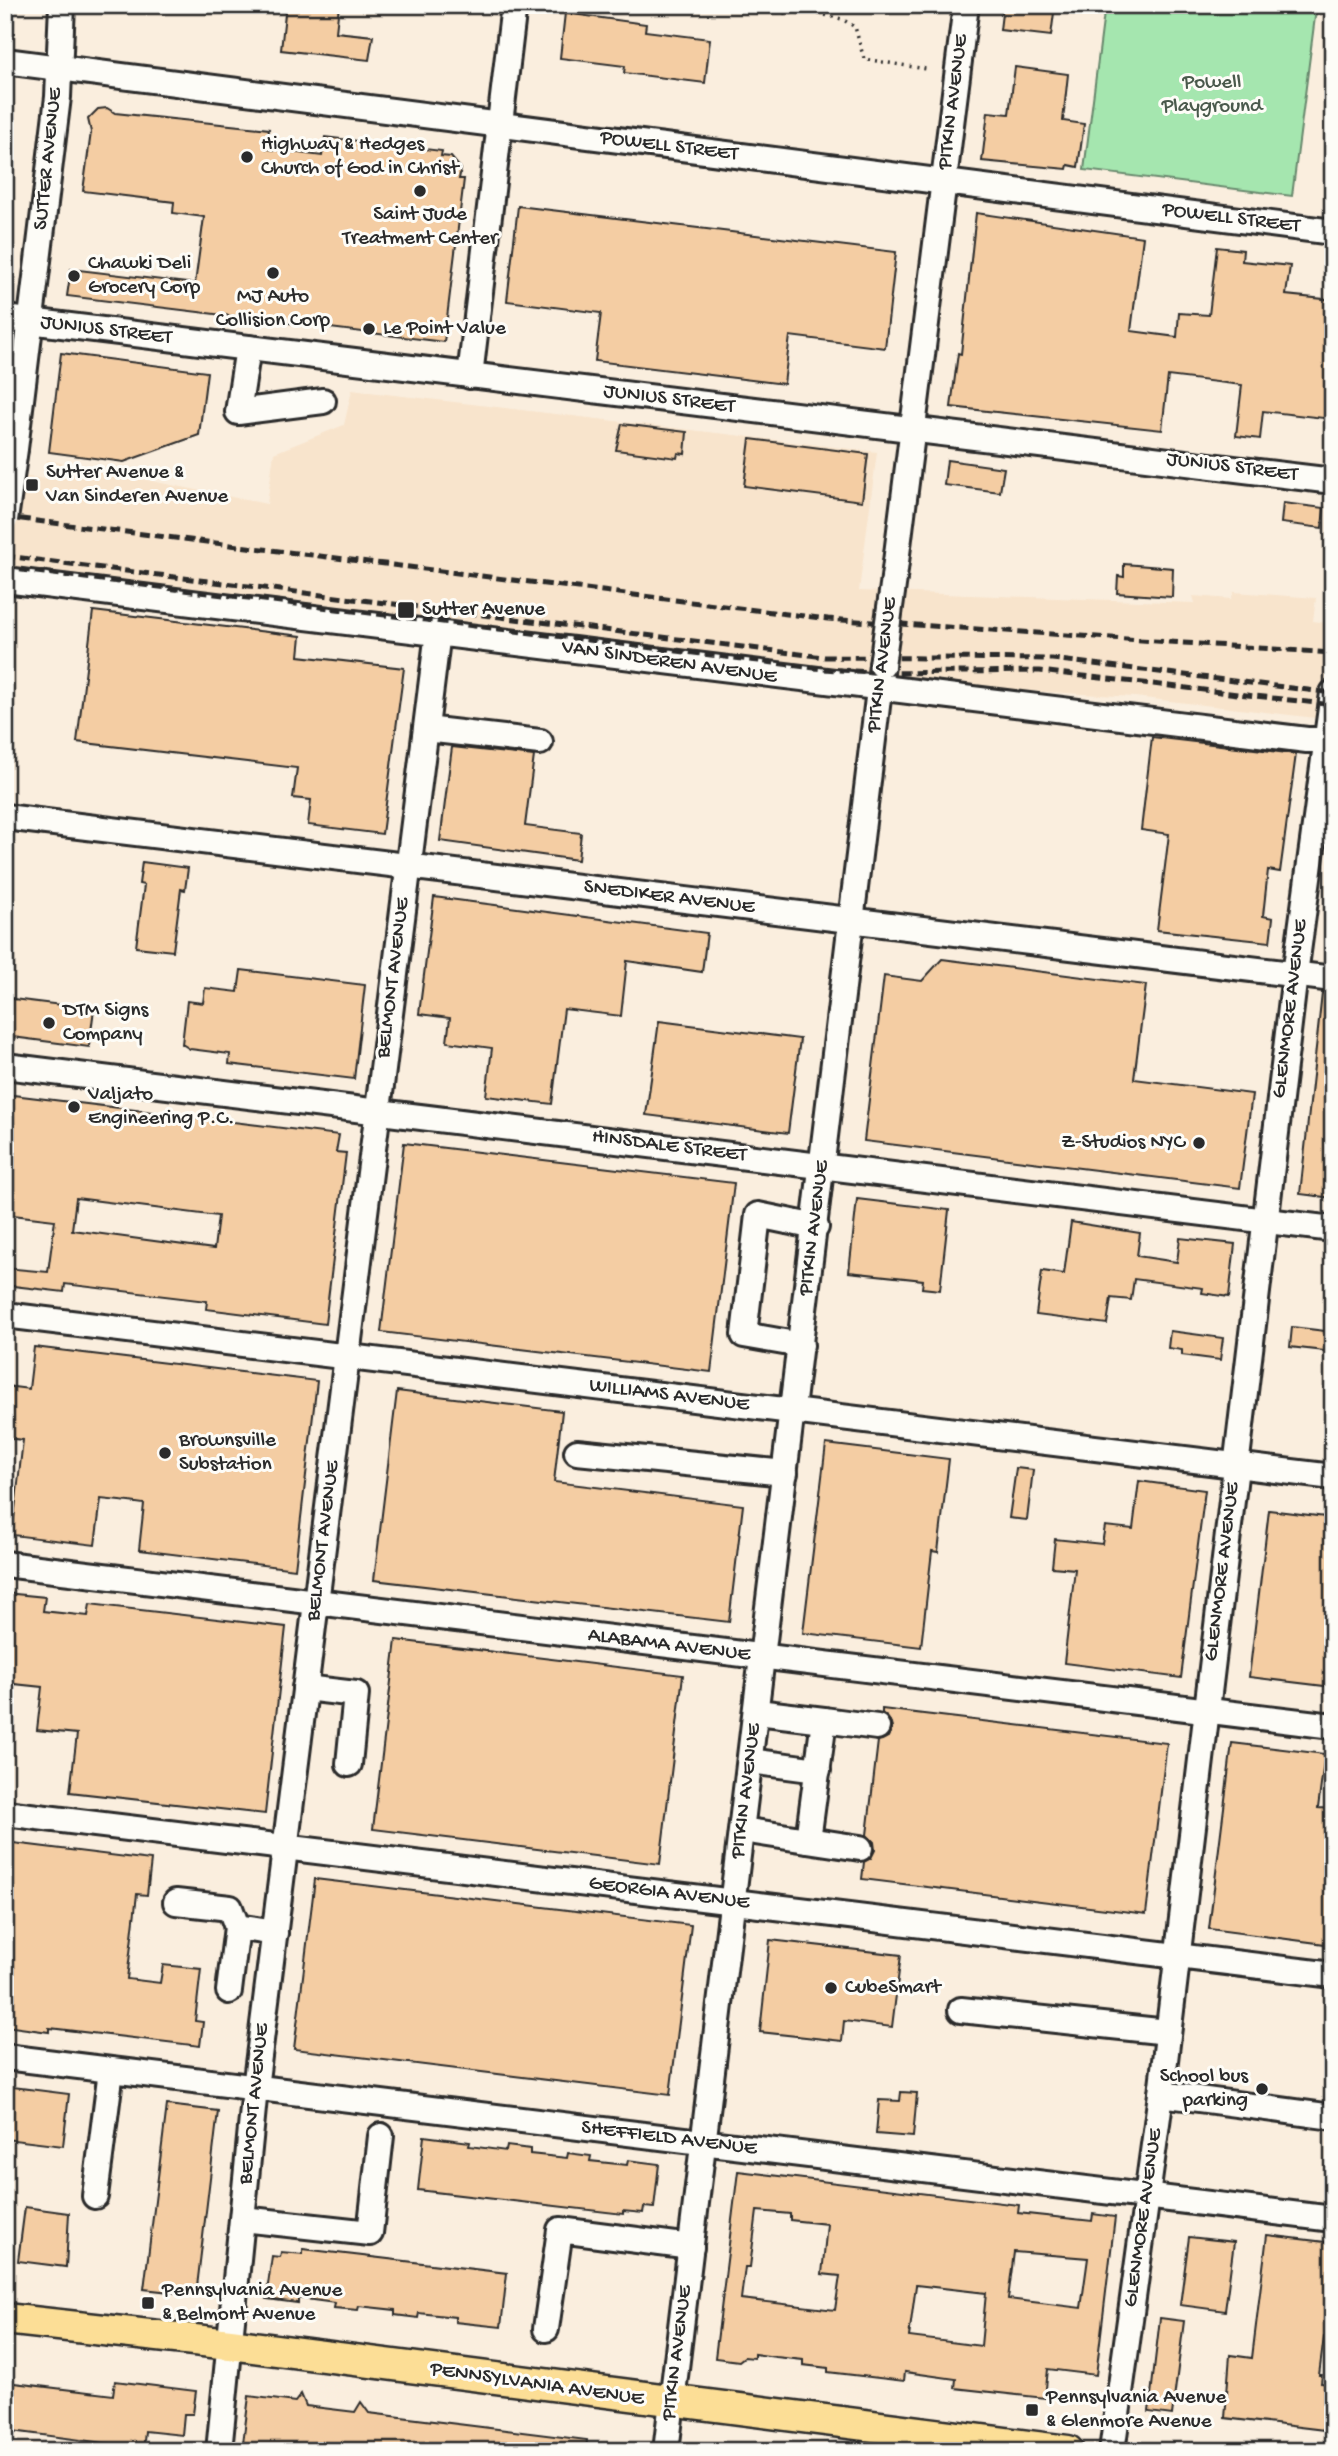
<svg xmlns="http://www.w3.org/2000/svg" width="1338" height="2456" font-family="'Gochi Hand',sans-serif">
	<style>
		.built { fill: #f8e4cc }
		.green { fill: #a5e6af; stroke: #68886d; stroke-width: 2 }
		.building { fill: #f4cda3; stroke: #2b2b2b; stroke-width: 2; fill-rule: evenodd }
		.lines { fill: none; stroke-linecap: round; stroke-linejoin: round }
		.minor-casing { stroke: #2b2b2b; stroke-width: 30 }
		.major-casing { stroke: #2b2b2b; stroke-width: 35 }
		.path { stroke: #2b2b2b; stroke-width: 3.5; stroke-dasharray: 2 5; stroke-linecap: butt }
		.minor { stroke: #fdfcf7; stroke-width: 24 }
		.major { stroke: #fcde96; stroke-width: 30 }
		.rail { stroke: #2b2b2b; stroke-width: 5; stroke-dasharray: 10 5; stroke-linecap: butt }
		.minor-bridge-casing { stroke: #2b2b2b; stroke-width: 30; stroke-linecap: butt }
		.minor-bridge { stroke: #fdfcf7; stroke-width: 24 }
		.poi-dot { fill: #2b2b2b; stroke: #fdfcf7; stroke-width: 2.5 }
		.labels { text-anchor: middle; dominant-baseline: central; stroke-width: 6; stroke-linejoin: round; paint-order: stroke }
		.park-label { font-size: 21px; fill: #4a5a4c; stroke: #fdfcf7 }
		.street-label { font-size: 21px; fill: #2b2b2b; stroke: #fdfcf7 }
		.poi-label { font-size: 21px; fill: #2b2b2b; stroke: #fdfcf7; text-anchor: start }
	</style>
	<rect width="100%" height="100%" fill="#faeede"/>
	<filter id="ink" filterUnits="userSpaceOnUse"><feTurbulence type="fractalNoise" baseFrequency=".0143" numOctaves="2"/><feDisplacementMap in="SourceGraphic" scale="14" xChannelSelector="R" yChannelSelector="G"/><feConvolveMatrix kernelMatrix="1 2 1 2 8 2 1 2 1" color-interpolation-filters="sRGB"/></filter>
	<g filter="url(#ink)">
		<path class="built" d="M 352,390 L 877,452 L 859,591 L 1195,603 L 1193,596 L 1231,599 L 1234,592 L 1316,598 L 1313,621 L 1333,624 L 1333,720 L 1135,697 L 924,685 L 5,572 L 5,474 L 45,479 L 47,460 L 267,504 L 274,453 L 344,425 Z"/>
		<path class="green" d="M 1105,5 L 1286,5 L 1316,9 L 1292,196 L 1084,170 Z"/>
		<g class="building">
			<path d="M 286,5 L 339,5 L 336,32 L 373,36 L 369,60 L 281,50 Z"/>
			<path d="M 1003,5 L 1055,5 L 1051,36 L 1000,30 Z"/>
			<path d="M 565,13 L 646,24 L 645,31 L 710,39 L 705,83 L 624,73 L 625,66 L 560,58 Z"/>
			<path d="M 1015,67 L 1068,74 L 1063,121 L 1084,124 L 1078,167 L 1068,165 L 1067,169 L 982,161 L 988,112 L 1009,114 Z"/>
			<path d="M 107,108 L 115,113 L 269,129 L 267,149 L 322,156 L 325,137 L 442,151 L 441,156 L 451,157 L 461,169 L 459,179 L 464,179 L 444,342 L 67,296 L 71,269 L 195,284 L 204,217 L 173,213 L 174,202 L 83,191 L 91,132 L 88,119 L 98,109 Z"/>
			<path d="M 518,206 L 896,252 L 885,348 L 790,336 L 784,384 L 595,361 L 601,313 L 507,301 Z"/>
			<path d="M 976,213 L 1143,237 L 1131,331 L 1177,337 L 1179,313 L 1209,315 L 1217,247 L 1243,250 L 1242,261 L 1290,266 L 1286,295 L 1333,300 L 1332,419 L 1263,411 L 1260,439 L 1236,436 L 1242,385 L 1168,376 L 1162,430 L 951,407 L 958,353 L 961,354 Z"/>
			<path d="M 61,353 L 207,372 L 199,435 L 124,462 L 49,452 Z"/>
			<path d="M 622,424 L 687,432 L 685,454 L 678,453 L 677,458 L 616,450 Z"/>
			<path d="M 750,439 L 868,454 L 862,501 L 744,486 Z"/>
			<path d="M 947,460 L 1004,468 L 1000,492 L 944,485 Z"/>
			<path d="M 1283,503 L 1324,508 L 1322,528 L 1281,523 Z"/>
			<path d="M 1124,564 L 1173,568 L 1172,597 L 1117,593 L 1118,576 L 1124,577 Z"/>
			<path d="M 93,611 L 301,636 L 299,656 L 404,668 L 382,834 L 308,825 L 311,800 L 293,798 L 297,768 L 77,742 Z"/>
			<path d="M 1152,737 L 1296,754 L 1280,872 L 1268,870 L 1263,916 L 1273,918 L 1270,942 L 1157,930 L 1169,834 L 1141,830 Z"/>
			<path d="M 452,747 L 534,756 L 525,826 L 581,833 L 578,860 L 440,841 Z"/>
			<path d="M 142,862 L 188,868 L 185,890 L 181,889 L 173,951 L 136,947 L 144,885 L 139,884 Z"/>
			<path d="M 434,897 L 707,933 L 702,972 L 627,961 L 621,1016 L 564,1009 L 552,1104 L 486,1096 L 492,1048 L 447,1042 L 450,1018 L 419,1014 Z"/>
			<path d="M 942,959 L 1146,985 L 1134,1079 L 1252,1094 L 1240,1188 L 864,1141 L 884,976 L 922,981 Z"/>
			<path d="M 241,970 L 365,985 L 354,1079 L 229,1064 L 230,1054 L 190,1049 L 182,1044 L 187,1001 L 203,1003 L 205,988 L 238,992 Z"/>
			<path d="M 1322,993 L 1333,994 L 1333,1198 L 1300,1194 Z"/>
			<path d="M 5,998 L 94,1009 L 89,1047 L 5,1036 Z"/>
			<path d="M 659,1021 L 800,1039 L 788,1133 L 646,1115 Z"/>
			<path d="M 5,1094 L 339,1135 L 336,1152 L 346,1153 L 325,1324 L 206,1309 L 207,1301 L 65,1284 L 64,1292 L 5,1285 L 5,1268 L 48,1272 L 55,1220 L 5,1214 ZM 76,1198 L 218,1216 L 214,1249 L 72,1230 Z"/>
			<path d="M 404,1143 L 734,1183 L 711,1372 L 381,1332 Z"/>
			<path d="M 857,1199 L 949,1210 L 940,1290 L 922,1288 L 923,1280 L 849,1272 Z"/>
			<path d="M 1071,1222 L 1140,1233 L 1137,1256 L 1177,1262 L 1180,1238 L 1235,1244 L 1229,1297 L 1202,1293 L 1203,1288 L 1134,1279 L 1131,1300 L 1111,1298 L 1107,1324 L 1036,1315 L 1042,1271 L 1064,1274 Z"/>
			<path d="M 1292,1327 L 1333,1332 L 1333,1352 L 1290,1347 Z"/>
			<path d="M 1170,1331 L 1223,1338 L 1220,1360 L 1182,1355 L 1182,1350 L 1168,1348 Z"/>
			<path d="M 34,1347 L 317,1381 L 295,1569 L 139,1550 L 144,1504 L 129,1502 L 101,1499 L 95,1545 L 12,1535 L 23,1440 L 5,1438 L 5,1386 L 29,1389 Z"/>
			<path d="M 397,1391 L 562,1411 L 554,1482 L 743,1505 L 729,1622 L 374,1580 Z"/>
			<path d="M 826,1444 L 949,1459 L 938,1552 L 932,1551 L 921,1647 L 803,1633 Z"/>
			<path d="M 1016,1468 L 1033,1470 L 1027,1520 L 1009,1518 Z"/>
			<path d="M 1139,1481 L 1205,1490 L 1181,1678 L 1064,1663 L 1075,1569 L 1052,1567 L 1055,1539 L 1102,1544 L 1105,1526 L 1133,1529 Z"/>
			<path d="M 1269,1510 L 1333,1518 L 1333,1687 L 1249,1677 Z"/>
			<path d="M 5,1593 L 45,1597 L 43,1611 L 88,1616 L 90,1604 L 286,1627 L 265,1814 L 70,1792 L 77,1734 L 37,1730 L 42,1687 L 5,1683 Z"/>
			<path d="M 396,1640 L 683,1675 L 660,1864 L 373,1829 Z"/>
			<path d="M 882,1709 L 1167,1743 L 1146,1914 L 862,1879 L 864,1862 L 871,1858 L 875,1850 L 874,1842 L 867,1835 L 878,1741 L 888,1737 L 892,1728 L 890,1721 L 882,1713 Z"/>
			<path d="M 1232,1743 L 1325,1754 L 1318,1808 L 1333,1809 L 1333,1945 L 1209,1929 Z"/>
			<path d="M 5,1842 L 151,1860 L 147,1895 L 137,1894 L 127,1979 L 160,1983 L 163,1965 L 201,1969 L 195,2021 L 203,2022 L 200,2046 L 49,2028 L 49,2032 L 5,2026 Z"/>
			<path d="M 315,1879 L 691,1925 L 670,2095 L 294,2049 Z"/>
			<path d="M 770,1940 L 901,1955 L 892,2027 L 844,2021 L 842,2041 L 760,2032 Z"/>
			<path d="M 5,2086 L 69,2094 L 63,2146 L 5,2139 L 9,2111 L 5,2111 Z"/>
			<path d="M 901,2092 L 917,2093 L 913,2137 L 876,2134 L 879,2100 L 900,2101 Z"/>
			<path d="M 167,2105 L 218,2111 L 196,2295 L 144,2289 Z"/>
			<path d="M 424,2136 L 470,2142 L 469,2146 L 506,2151 L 507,2146 L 530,2149 L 530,2154 L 567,2158 L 568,2153 L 591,2156 L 590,2161 L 627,2165 L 628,2160 L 659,2164 L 654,2208 L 644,2207 L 643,2213 L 623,2211 L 623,2214 L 418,2190 Z"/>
			<path d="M 738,2171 L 1019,2205 L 1018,2213 L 1092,2221 L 1093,2214 L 1115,2217 L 1096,2375 L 1048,2369 L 1045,2398 L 955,2388 L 956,2379 L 905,2372 L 904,2381 L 828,2372 L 828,2368 L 803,2365 L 803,2360 L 776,2357 L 754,2354 L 754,2358 L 744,2357 L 739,2361 L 715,2358 ZM 757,2211 L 790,2214 L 790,2220 L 827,2224 L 822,2274 L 840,2276 L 835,2310 L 741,2299 L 745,2267 L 750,2267 ZM 1014,2252 L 1088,2258 L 1081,2308 L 1008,2299 ZM 916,2285 L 986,2293 L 981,2346 L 909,2337 Z"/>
			<path d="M 25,2207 L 69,2213 L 66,2267 L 18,2261 Z"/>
			<path d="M 1267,2235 L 1333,2243 L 1333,2338 L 1324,2337 L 1319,2375 L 1322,2375 L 1321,2383 L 1333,2384 L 1333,2431 L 1225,2418 L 1230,2355 L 1252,2358 Z"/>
			<path d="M 1189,2237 L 1234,2242 L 1225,2311 L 1180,2305 Z"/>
			<path d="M 303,2249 L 507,2273 L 501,2327 L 455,2322 L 455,2317 L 419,2313 L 418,2318 L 395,2315 L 395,2310 L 359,2306 L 358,2310 L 334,2308 L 335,2303 L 298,2298 L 298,2303 L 266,2299 L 272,2256 L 280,2257 L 281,2252 L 303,2254 Z"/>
			<path d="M 1160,2318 L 1184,2321 L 1172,2415 L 1149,2412 Z"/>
			<path d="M 115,2381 L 196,2391 L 193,2414 L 184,2414 L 182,2435 L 145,2431 L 143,2451 L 111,2451 L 112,2444 L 5,2430 L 5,2382 L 113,2395 Z"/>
			<path d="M 301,2394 L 306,2406 L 355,2412 L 361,2402 L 369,2413 L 587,2440 L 586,2451 L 242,2451 L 249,2396 L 295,2402 Z"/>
		</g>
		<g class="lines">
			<defs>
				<g id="minor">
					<path d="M 5,61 L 1333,232"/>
					<path d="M 5,318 L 1333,481"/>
					<path d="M 248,348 L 238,412 L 323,401"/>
					<path d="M 470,376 L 514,5"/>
					<path d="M 15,449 L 58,97 L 62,5"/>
					<path d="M 894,578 L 966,5"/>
					<path d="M 5,580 C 439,635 873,689 1307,740 L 1333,740"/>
					<path d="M 426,729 L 540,742"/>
					<path d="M 5,817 L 1333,979"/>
					<path d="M 5,1066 L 1333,1229"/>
					<path d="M 5,1315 L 1333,1477"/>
					<path d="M 801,1345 L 744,1335 L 758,1215 L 816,1227"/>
					<path d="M 577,1452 L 785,1473"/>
					<path d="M 5,1564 L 1333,1726"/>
					<path d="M 305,1688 L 356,1694 L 349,1764"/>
					<path d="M 757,1712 L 824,1720"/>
					<path d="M 750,1761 L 818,1770"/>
					<path d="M 5,1813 L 1333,1975"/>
					<path d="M 742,1830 L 860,1848"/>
					<path d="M 808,1840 L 824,1720 L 877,1727"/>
					<path d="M 176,1902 L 230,1908 L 237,1927"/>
					<path d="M 229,1991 L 237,1927 L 275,1933"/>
					<path d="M 961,2010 L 1168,2032"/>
					<path d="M 5,2057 L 1333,2219"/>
					<path d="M 1161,2094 L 1333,2117"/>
					<path d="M 95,2196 L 111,2070"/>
					<path d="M 243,2219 L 370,2233 L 381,2136"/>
					<path d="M 546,2329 L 560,2230 L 691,2247"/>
					<path d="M 219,2451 L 255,2088 L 438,632"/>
					<path d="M 666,2451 L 882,665"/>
					<path d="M 1112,2451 L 1161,2094 L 1295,974 L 1333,693"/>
				</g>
				<path id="major" d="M 5,2319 L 230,2344 L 1068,2451"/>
			</defs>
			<use href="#minor" class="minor-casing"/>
			<use href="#major" class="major-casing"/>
			<path class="path" d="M 728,5 L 785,13 L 811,12 L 842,19 L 855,27 L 864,59 L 926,69"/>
			<use href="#minor" class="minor"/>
			<use href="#major" class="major"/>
			<g class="rail">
				<path d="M 5,517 L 828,619 L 1333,653"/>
				<path d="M 5,556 L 824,657 L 1052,659 L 1333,693"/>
				<path d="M 5,568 L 823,669 L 888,673 L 1040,671 L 1333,705"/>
			</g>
			<defs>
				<g id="minor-bridge">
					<path d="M 5,520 L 15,449"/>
					<path d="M 882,665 L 894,578"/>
				</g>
			</defs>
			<use href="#minor-bridge" class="minor-bridge-casing"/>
			<use href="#minor-bridge" class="minor-bridge"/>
		</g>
	</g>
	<g class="poi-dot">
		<circle cx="247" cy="157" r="7"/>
		<circle cx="420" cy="191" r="7"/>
		<circle cx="273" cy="273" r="7"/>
		<circle cx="74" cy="276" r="7"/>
		<circle cx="369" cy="329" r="7"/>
		<rect x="25" y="478" width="14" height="14" rx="3.5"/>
		<rect x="397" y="601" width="18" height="18" rx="3.5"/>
		<circle cx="49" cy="1023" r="7"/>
		<circle cx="74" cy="1107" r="7"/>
		<circle cx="1199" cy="1143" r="7"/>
		<circle cx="165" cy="1453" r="7"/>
		<circle cx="831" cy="1988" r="7"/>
		<circle cx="1262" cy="2089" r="7"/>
		<rect x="141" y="2296" width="14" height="14" rx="3.5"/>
		<rect x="1025" y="2403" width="14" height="14" rx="3.5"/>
	</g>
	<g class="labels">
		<g class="park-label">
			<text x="1212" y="83">Powell<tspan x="1212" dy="24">Playground</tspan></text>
		</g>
		<g class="street-label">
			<text transform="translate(954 102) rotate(-83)">PITKIN AVENUE</text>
			<text transform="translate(669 147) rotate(7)">POWELL STREET</text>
			<text transform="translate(49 159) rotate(-84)">SUTTER AVENUE</text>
			<text transform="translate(1231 219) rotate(7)">POWELL STREET</text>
			<text transform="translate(106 331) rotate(7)">JUNIUS STREET</text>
			<text transform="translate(669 400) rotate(7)">JUNIUS STREET</text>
			<text transform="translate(1232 468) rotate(7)">JUNIUS STREET</text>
			<text transform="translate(669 663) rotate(8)">VAN SINDEREN AVENUE</text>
			<text transform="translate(883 665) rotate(-83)">PITKIN AVENUE</text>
			<text transform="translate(669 898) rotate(7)">SNEDIKER AVENUE</text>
			<text transform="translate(394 978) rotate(-83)">BELMONT AVENUE</text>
			<text transform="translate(1291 1009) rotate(-83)">GLENMORE AVENUE</text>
			<text transform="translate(669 1147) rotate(7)">HINSDALE STREET</text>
			<text transform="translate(815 1228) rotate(-83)">PITKIN AVENUE</text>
			<text transform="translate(669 1396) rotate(7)">WILLIAMS AVENUE</text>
			<text transform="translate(324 1541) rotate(-83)">BELMONT AVENUE</text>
			<text transform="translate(1223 1572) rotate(-83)">GLENMORE AVENUE</text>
			<text transform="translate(669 1646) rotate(7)">ALABAMA AVENUE</text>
			<text transform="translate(747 1791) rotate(-83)">PITKIN AVENUE</text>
			<text transform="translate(669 1894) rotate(7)">GEORGIA AVENUE</text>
			<text transform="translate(255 2104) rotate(-84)">BELMONT AVENUE</text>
			<text transform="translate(669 2139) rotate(7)">SHEFFIELD AVENUE</text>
			<text transform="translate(1144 2218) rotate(-82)">GLENMORE AVENUE</text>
			<text transform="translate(678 2353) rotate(-83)">PITKIN AVENUE</text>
			<text transform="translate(537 2385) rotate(8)">PENNSYLVANIA AVENUE</text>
		</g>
		<g class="poi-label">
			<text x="261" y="145">Highway &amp; Hedges<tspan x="261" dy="24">Church of God in Christ</tspan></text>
			<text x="420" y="215" text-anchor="middle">Saint Jude<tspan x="420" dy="24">Treatment Center</tspan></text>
			<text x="88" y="264">Chawki Deli<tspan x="88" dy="24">Grocery Corp</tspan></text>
			<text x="273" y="297" text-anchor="middle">MJ Auto<tspan x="273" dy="24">Collision Corp</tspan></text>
			<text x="383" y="329">Le Point Value</text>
			<text x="46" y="473">Sutter Avenue &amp;<tspan x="46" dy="24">Van Sinderen Avenue</tspan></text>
			<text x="422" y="610">Sutter Avenue</text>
			<text x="63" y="1011">DTM Signs<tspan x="63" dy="24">Company</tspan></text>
			<text x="88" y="1095">Valjato<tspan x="88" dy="24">Engineering P.C.</tspan></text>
			<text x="1185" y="1143" text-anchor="end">Z-Studios NYC</text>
			<text x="179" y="1441">Brownsville<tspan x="179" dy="24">Substation</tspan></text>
			<text x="845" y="1988">CubeSmart</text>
			<text x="1248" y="2077" text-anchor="end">School bus<tspan x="1248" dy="24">parking</tspan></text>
			<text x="162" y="2291">Pennsylvania Avenue<tspan x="162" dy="24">&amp; Belmont Avenue</tspan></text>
			<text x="1046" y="2398">Pennsylvania Avenue<tspan x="1046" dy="24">&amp; Glenmore Avenue</tspan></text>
		</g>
	</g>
	<rect width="1338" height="2456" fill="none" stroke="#fdfcf7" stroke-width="28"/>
	<rect x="14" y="14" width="1310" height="2428" fill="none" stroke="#2b2b2b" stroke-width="2.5" filter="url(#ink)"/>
</svg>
